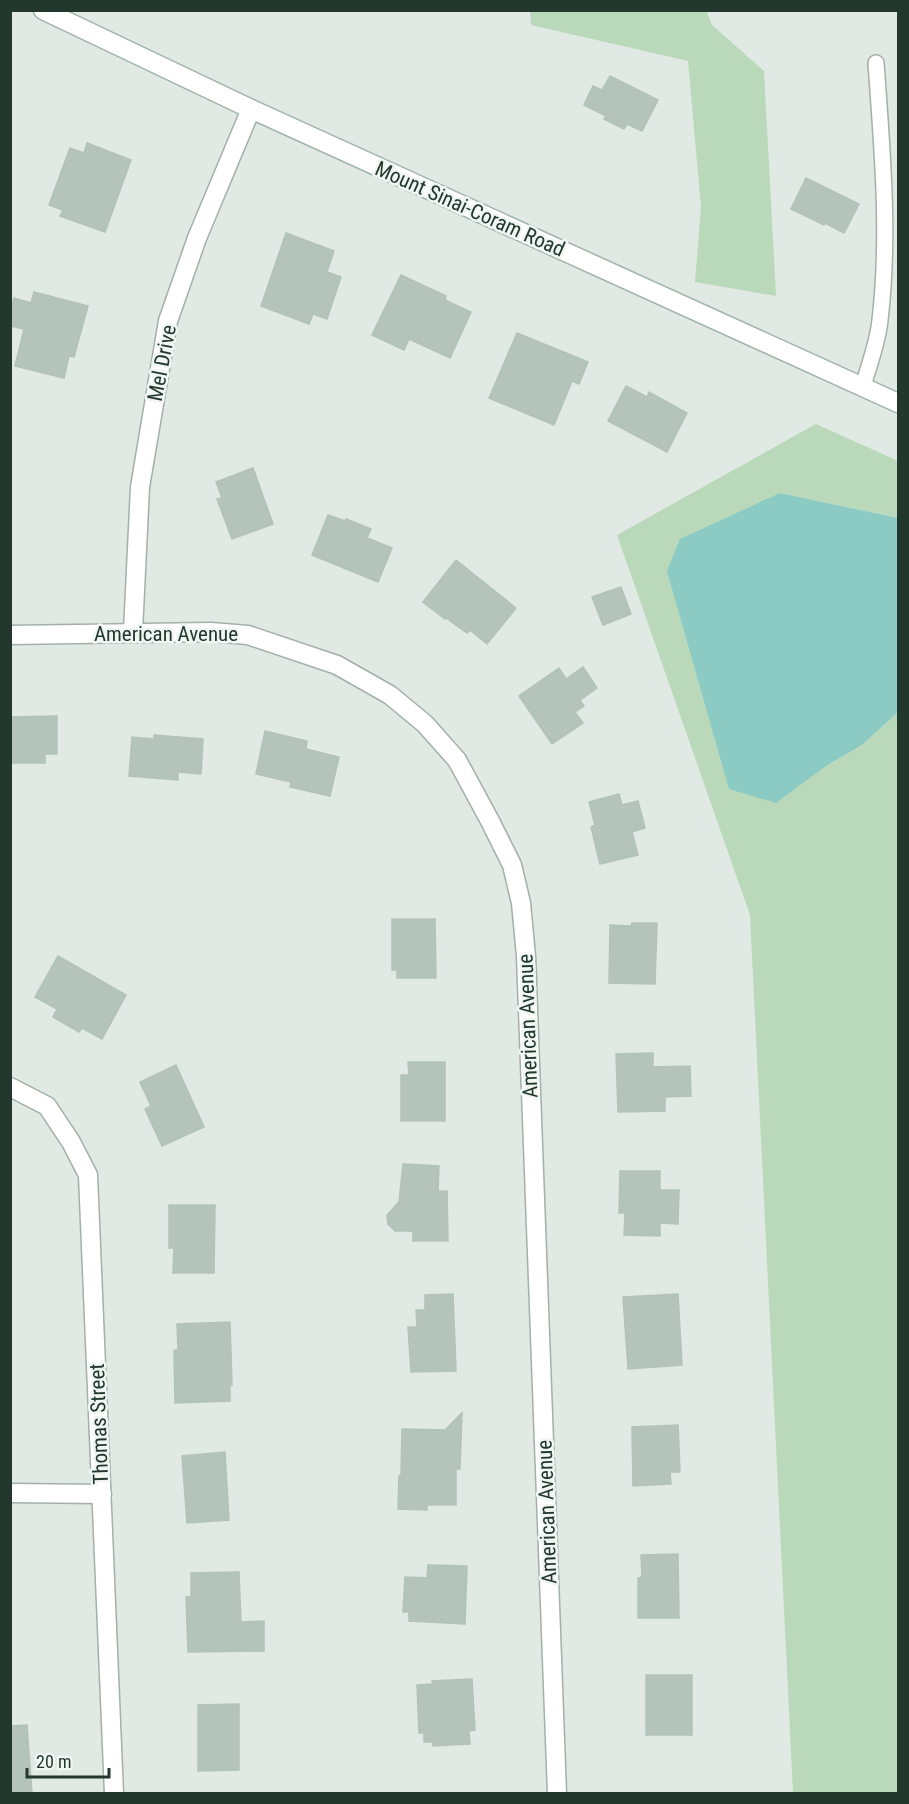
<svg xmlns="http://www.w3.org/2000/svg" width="909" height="1804" font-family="'Roboto Condensed',sans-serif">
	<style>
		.green { fill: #bad9ba }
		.water { fill: #8bcbc4 }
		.building { fill: #b5c4bb; stroke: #b3c2b8; stroke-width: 1.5 }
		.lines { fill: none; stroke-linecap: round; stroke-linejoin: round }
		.lane-casing { stroke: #a3b0a8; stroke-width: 18 }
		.street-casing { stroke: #a3b0a8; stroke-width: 21 }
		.secondary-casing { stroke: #a0b4a8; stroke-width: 21 }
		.lane { stroke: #fff; stroke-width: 15 }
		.street { stroke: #fff; stroke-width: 18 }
		.secondary { stroke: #fff; stroke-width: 18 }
		.labels { text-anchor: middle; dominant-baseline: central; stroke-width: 5; stroke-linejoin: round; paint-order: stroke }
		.street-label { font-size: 21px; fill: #22382c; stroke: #f0f6f1 }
	</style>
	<rect width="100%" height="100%" fill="#e0e9e3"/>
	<g class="green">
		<path d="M 530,11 L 706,11 L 712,25 L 764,71 L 776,296 L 695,282 L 701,207 L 688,61 L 531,25 Z"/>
		<path d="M 816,424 L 898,461 L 898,518 L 780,493 L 826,766 L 862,745 L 898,712 L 898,1793 L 793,1793 L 750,915 L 617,535 Z"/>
	</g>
	<path class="water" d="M 780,493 L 898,518 L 898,712 L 862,745 L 826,766 L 776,803 L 729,789 L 667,571 L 680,539 Z"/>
	<g class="building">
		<path d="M 610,76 L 658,100 L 642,131 L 627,124 L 624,129 L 604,119 L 606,116 L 584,105 L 593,86 L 602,90 Z"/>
		<path d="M 87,143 L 131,160 L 105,232 L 60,216 L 63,210 L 49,205 L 70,148 L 84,153 Z"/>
		<path d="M 806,178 L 859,204 L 844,233 L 825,223 L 824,225 L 791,209 Z"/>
		<path d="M 286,233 L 334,251 L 327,272 L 341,277 L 327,319 L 313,314 L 309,324 L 261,306 Z"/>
		<path d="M 401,275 L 446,296 L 445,300 L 471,312 L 450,358 L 409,339 L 404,350 L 372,335 Z"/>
		<path d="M 34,292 L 88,306 L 74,357 L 69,356 L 64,378 L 15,366 L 24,329 L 10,326 L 10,315 L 14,298 L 31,303 Z"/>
		<path d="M 517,333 L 588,362 L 579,384 L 572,381 L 554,425 L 489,398 Z"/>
		<path d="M 626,386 L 647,397 L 649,392 L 687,413 L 667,452 L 608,421 Z"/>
		<path d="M 253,468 L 273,524 L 232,539 L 217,499 L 222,498 L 216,482 Z"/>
		<path d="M 328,515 L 345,521 L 346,519 L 371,529 L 367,538 L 392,548 L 378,582 L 312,555 Z"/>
		<path d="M 456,560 L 516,608 L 487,644 L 470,630 L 467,633 L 446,618 L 445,619 L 423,602 Z"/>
		<path d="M 621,587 L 631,614 L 603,625 L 592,597 Z"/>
		<path d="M 583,667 L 597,688 L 580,700 L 584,706 L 575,712 L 583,723 L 552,744 L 519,696 L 559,668 L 566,679 Z"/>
		<path d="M 57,716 L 57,754 L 45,754 L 45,763 L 10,763 L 10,717 Z"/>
		<path d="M 265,731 L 307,741 L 306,749 L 339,757 L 330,796 L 290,787 L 291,782 L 256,774 Z"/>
		<path d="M 154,735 L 203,739 L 201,774 L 178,772 L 178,780 L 129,776 L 132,737 L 154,739 Z"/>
		<path d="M 619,794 L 622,805 L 638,801 L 645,828 L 632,832 L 638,855 L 600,864 L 591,827 L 595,825 L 589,802 Z"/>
		<path d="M 392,919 L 435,919 L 436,978 L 397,978 L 397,970 L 392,970 Z"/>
		<path d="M 632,923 L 657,923 L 655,984 L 609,983 L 610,925 L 631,926 Z"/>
		<path d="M 58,956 L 126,995 L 102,1039 L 82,1028 L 79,1032 L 53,1017 L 57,1009 L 35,997 Z"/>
		<path d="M 653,1053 L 653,1067 L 690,1066 L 691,1096 L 665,1097 L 665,1111 L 618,1112 L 616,1054 Z"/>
		<path d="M 408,1062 L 445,1062 L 445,1121 L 401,1121 L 401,1075 L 409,1075 Z"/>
		<path d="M 176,1065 L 204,1127 L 162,1146 L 145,1109 L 151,1106 L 140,1082 Z"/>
		<path d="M 403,1164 L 439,1166 L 438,1191 L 447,1191 L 448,1241 L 413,1241 L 413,1231 L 395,1231 L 388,1224 L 387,1215 L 399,1202 Z"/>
		<path d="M 620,1171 L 660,1171 L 660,1190 L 679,1190 L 678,1224 L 660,1223 L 660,1236 L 624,1235 L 625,1213 L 619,1213 Z"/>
		<path d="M 169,1205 L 215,1205 L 214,1273 L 173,1273 L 174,1248 L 169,1248 Z"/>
		<path d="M 453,1294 L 456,1371 L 411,1372 L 408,1327 L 417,1327 L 416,1310 L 425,1310 L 425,1295 Z"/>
		<path d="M 678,1294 L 682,1365 L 628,1369 L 623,1297 Z"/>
		<path d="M 230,1322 L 232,1385 L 230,1385 L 230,1401 L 175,1403 L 174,1351 L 178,1349 L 177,1324 Z"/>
		<path d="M 462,1413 L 460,1469 L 456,1469 L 456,1505 L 427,1505 L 427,1510 L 398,1509 L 399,1476 L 401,1476 L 402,1429 L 445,1430 Z"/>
		<path d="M 678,1425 L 680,1472 L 670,1472 L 671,1484 L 633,1486 L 632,1427 Z"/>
		<path d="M 225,1452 L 229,1520 L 187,1523 L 182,1456 Z"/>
		<path d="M 678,1554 L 679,1618 L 638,1618 L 638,1578 L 642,1577 L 641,1555 Z"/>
		<path d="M 428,1565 L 467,1566 L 465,1624 L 409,1621 L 409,1612 L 403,1612 L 405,1577 L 427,1578 Z"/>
		<path d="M 239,1572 L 241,1622 L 264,1621 L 264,1651 L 188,1652 L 186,1597 L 191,1597 L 191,1573 Z"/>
		<rect x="646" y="1675" width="46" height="60"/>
		<path d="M 472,1679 L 475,1730 L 469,1731 L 470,1744 L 433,1746 L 433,1742 L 424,1742 L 424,1733 L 419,1733 L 417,1685 L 433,1684 L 432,1681 Z"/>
		<path d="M 239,1704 L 239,1770 L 198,1771 L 198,1705 Z"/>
		<path d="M 27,1725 L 32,1794 L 10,1794 L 10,1726 Z"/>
	</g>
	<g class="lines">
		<defs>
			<path id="lane" d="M 863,386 C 869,365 878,342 880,320 C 890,234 882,148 876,63"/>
			<g id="street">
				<path d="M 133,632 L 140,487 L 168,321 L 197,238 L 251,109"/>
				<path d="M 10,635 L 211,632 L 248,635 L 337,665 L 390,695 L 425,724 L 457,760 L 490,821 L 512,865 L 521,903 L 526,956 L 557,1794"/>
				<path d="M 10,1087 L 47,1106 L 71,1142 L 88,1175 L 114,1794"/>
				<path d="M 10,1493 L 102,1494"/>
			</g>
			<path id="secondary" d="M 43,10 L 251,109 L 898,403"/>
		</defs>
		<use href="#lane" class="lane-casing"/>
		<use href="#street" class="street-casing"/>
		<use href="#secondary" class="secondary-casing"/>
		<use href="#lane" class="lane"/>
		<use href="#street" class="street"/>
		<use href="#secondary" class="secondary"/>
	</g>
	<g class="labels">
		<g class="street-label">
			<text transform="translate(470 209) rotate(24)">Mount Sinai-Coram Road</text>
			<text transform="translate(162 363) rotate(-79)">Mel Drive</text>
			<text x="166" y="634">American Avenue</text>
			<text transform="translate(528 1026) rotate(-92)">American Avenue</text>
			<text transform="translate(99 1424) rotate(-92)">Thomas Street</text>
			<text transform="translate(547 1512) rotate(-92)">American Avenue</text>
		</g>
	</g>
	<rect width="909" height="1804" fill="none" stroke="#22382c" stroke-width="24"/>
	<path d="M27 1768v9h82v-9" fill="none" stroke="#22382c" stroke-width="3"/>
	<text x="36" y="1768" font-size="18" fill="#22382c" stroke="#f0f6f1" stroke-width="4.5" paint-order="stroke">20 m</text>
</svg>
